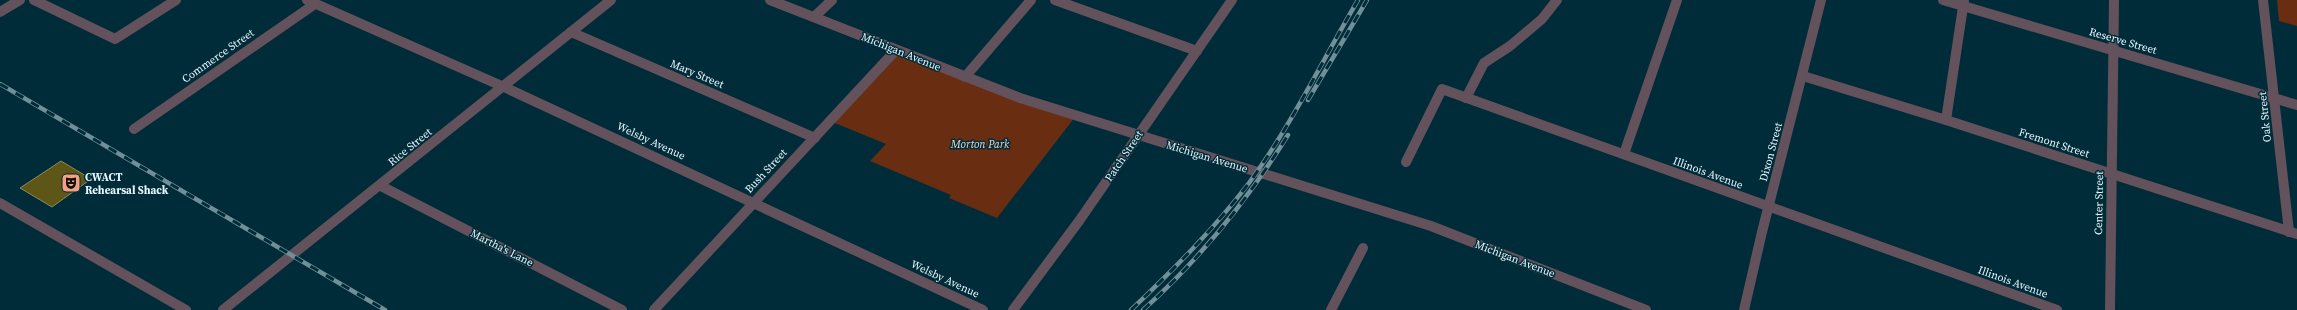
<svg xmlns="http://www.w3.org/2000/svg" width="2297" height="310" font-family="'Source Serif 4',serif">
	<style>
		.green { fill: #692d12 }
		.building { fill: #5d5617; stroke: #8f8a5b }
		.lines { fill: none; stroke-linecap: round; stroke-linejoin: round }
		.minor { stroke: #63515b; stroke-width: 10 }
		.rail-casing { stroke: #708f98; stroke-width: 4.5 }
		.rail { stroke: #002c39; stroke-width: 3; stroke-dasharray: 9; stroke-linecap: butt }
		.labels { text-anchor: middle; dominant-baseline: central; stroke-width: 3; stroke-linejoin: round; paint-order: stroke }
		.street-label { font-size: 11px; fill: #e7f8fe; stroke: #002c39 }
		.park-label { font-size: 11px; font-style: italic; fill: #f2d8cd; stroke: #002c39 }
		.poi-label { font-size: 11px; font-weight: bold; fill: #e7f8fe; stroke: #002c39; text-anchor: start }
	</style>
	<rect width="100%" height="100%" fill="#002c39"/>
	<g class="green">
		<path d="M 2277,0 L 2297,0 L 2297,26 L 2279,21 Z"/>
		<path d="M 896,50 L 1075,117 L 997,218 L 949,198 L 951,195 L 870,161 L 886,144 L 830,121 Z"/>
	</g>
	<path class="building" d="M 61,161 L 91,179 L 52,207 L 20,188 Z"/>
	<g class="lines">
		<g class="minor">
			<path d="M 34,0 L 115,39 L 176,0"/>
			<path d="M 307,0 L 504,87 L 983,310"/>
			<path d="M 770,0 L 1020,98 L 1431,226 L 1646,310"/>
			<path d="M 1055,0 L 1197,51"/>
			<path d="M 1943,0 L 2297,105"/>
			<path d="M 2263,0 L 2289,232"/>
			<path d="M 0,12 L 20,0"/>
			<path d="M 814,17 L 832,0"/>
			<path d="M 571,32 L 815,138"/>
			<path d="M 1803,76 L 1946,120 L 2297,234"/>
			<path d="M 965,77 L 1031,0"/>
			<path d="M 1466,98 L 1484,63 L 1510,46 L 1542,19 L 1557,0"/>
			<path d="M 1946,120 L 1964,0"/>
			<path d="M 134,129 L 315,4"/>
			<path d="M 1624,154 L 1677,0"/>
			<path d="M 1406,162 L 1442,89 L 2057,310"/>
			<path d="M 381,186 L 622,310"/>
			<path d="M 0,203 L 186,310"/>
			<path d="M 223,310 L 611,0"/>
			<path d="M 654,310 L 896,50"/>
			<path d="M 1013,310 L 1079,221 L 1232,0"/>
			<path d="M 1331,310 L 1363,248"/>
			<path d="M 1744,310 L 1762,232 L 1821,0"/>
			<path d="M 2110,310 L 2114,0"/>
		</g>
		<defs>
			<g id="rail">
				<path d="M 0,84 L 385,310"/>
				<path d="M 1308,100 L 1367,0"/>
				<path d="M 1131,310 C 1173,270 1214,229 1249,183 C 1291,126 1322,61 1358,0"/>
				<path d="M 1143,310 C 1201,258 1247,201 1288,135"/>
			</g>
		</defs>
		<use href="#rail" class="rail-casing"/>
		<use href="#rail" class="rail"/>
	</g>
	<defs>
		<symbol id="theatre-square" viewBox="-11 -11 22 22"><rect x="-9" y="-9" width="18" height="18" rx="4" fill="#f2a07f" stroke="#002c39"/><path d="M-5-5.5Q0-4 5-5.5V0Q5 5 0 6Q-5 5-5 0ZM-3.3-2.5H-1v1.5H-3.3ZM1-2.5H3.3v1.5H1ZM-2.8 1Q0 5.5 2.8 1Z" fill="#111"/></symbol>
	</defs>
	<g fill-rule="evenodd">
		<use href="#theatre-square" x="60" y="172" width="22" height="22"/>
	</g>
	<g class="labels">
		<g class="street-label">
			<text transform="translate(2123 41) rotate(16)">Reserve Street</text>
			<text transform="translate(901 52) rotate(22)">Michigan Avenue</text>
			<text transform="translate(218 56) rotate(-35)">Commerce Street</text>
			<text transform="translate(697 74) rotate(23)">Mary Street</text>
			<text transform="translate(2265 117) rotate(-96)">Oak Street</text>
			<text transform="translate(651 141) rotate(25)">Welsby Avenue</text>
			<text transform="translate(2054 143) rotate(18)">Fremont Street</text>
			<text transform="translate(410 147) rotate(-39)">Rice Street</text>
			<text transform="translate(1771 152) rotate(-75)">Dixon Street</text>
			<text transform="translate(1124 156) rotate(-56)">Patch Street</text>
			<text transform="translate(1207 157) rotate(17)">Michigan Avenue</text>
			<text transform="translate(766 171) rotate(-47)">Bush Street</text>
			<text transform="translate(1708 173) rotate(20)">Illinois Avenue</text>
			<text transform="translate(2099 203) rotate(-89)">Center Street</text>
			<text transform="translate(502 248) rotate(27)">Martha's Lane</text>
			<text transform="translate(1515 259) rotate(21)">Michigan Avenue</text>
			<text transform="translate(945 279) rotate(25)">Welsby Avenue</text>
			<text transform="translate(2013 282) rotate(20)">Illinois Avenue</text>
		</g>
		<g class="park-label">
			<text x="980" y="144">Morton Park</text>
		</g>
		<g class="poi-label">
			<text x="85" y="177">CWACT<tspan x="85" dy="13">Rehearsal Shack</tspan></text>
		</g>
	</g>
</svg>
